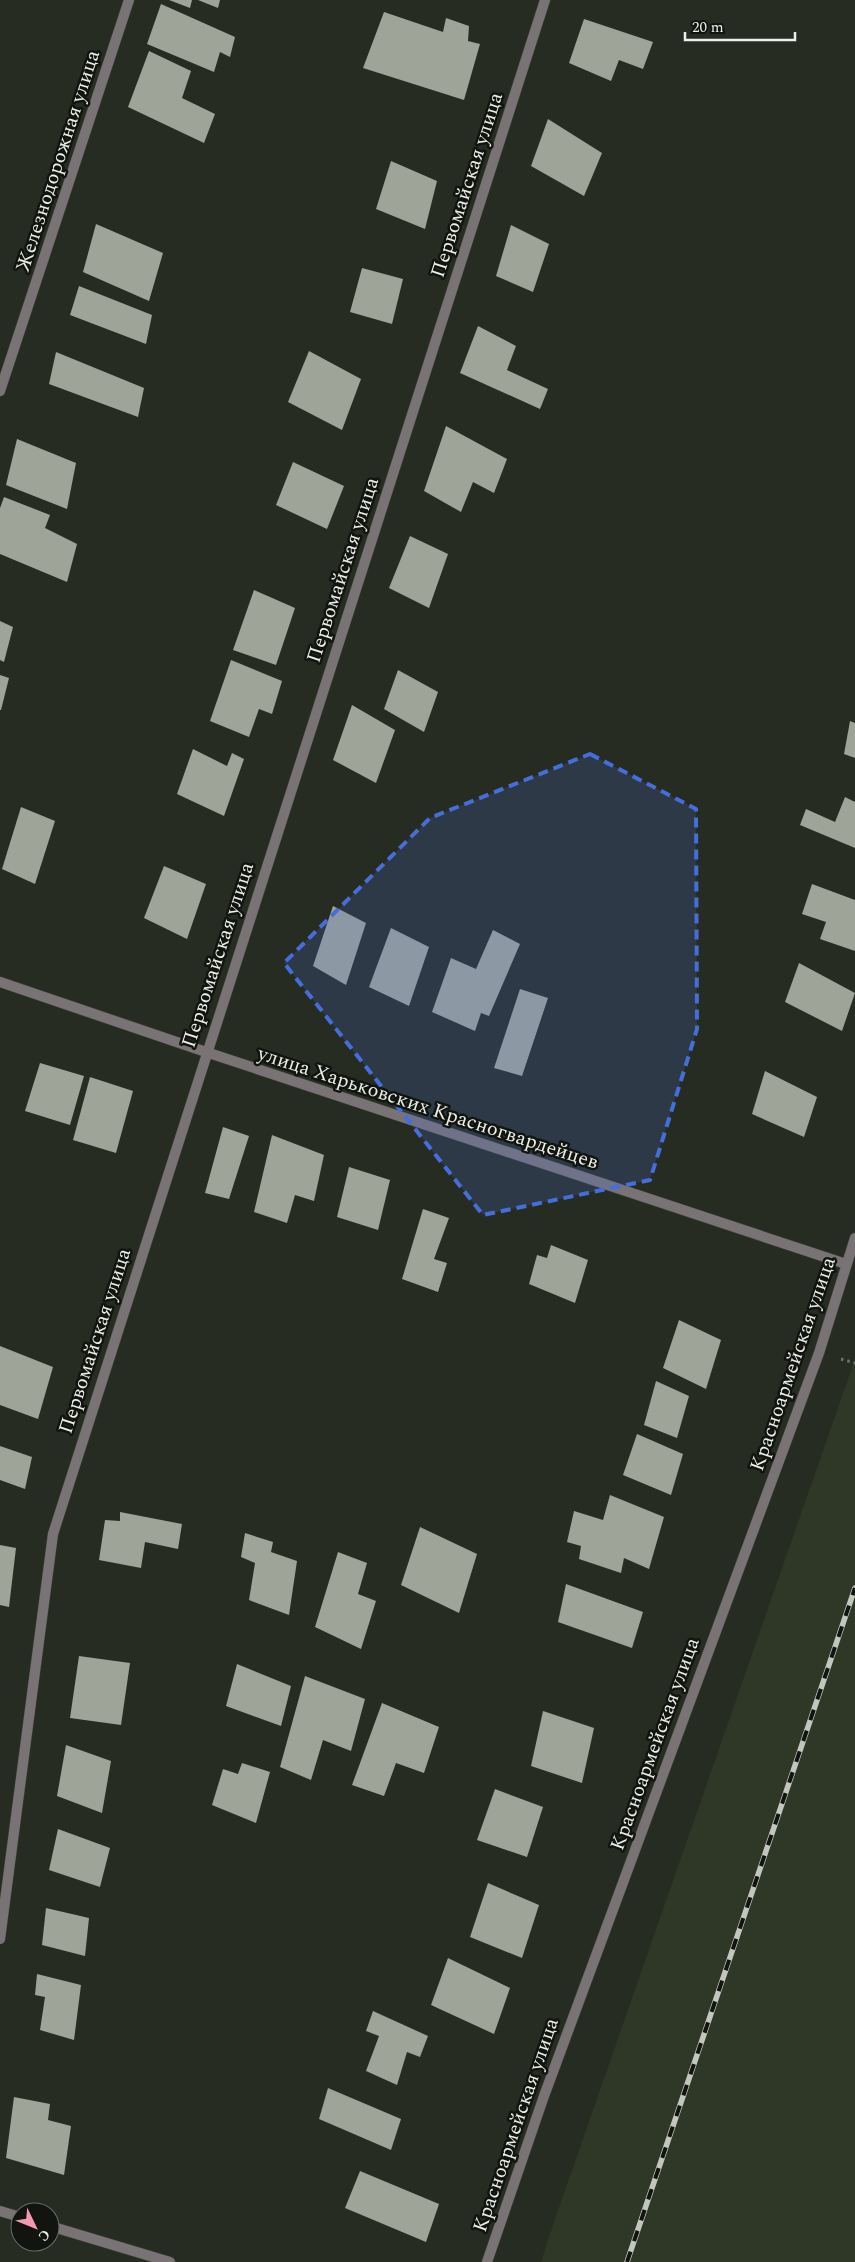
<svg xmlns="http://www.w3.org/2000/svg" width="855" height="2262" font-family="Spectral,serif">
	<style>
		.built { fill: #2f3726 }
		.building { fill: #9ea497 }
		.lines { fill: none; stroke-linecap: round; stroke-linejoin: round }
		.minor-casing { stroke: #42473e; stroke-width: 11 }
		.path { stroke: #6f746b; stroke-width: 3; stroke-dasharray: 2.5 4; stroke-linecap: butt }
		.minor { stroke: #7a7375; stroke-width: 10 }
		.rail-casing { stroke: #c2c6be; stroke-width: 5.5 }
		.rail { stroke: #11140f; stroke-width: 4; stroke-dasharray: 11; stroke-linecap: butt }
		.marked { fill: #466edb; fill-opacity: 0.2; stroke: #466edb; stroke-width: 4; stroke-dasharray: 10 6; stroke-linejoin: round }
		.labels { text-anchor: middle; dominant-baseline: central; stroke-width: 5; stroke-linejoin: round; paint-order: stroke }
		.street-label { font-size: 20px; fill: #ebefe8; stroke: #11140f }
	</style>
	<rect width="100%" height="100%" fill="#272c22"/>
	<path class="built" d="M 855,1359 L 855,2262 L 541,2262 L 555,2219 Z"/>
	<g class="building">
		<path d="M 169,0 L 192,0 L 190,8 Z"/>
		<path d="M 198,0 L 220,0 L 218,8 Z"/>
		<path d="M 161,4 L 235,37 L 230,57 L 220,52 L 214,72 L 147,44 Z"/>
		<path d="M 384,12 L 443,32 L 446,18 L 469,26 L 468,41 L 480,44 L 464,100 L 363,68 Z"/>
		<path d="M 584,19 L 653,42 L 643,69 L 619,60 L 611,81 L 569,63 Z"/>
		<path d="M 149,51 L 191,71 L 182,98 L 215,114 L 204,143 L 128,107 Z"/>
		<path d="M 548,119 L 602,153 L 584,196 L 531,166 Z"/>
		<path d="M 391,161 L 437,181 L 425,229 L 376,209 Z"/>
		<path d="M 96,224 L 163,253 L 149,301 L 83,272 Z"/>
		<path d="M 511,225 L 549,244 L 533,292 L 496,276 Z"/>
		<path d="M 362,268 L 403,279 L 392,324 L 350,312 Z"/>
		<path d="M 79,286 L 152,315 L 146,344 L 70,315 Z"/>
		<path d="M 478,326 L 516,346 L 507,370 L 548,389 L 540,409 L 460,373 Z"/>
		<path d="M 309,351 L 361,379 L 342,430 L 288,402 Z"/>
		<path d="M 56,352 L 144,388 L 138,417 L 49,384 Z"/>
		<path d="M 446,426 L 507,459 L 494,493 L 473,482 L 461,512 L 424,491 Z"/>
		<path d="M 17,439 L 76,463 L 67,509 L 6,485 Z"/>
		<path d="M 293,462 L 344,486 L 327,529 L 276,505 Z"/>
		<path d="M 4,497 L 50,515 L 45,528 L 77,544 L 67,582 L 0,554 L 0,508 Z"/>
		<path d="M 410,536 L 448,554 L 429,608 L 389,588 Z"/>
		<path d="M 254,590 L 295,608 L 276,665 L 233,650 Z"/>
		<path d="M 0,621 L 13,627 L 4,662 L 0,660 Z"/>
		<path d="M 231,660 L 282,681 L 272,714 L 259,709 L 249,737 L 210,721 Z"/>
		<path d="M 398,670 L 438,692 L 424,732 L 384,709 Z"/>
		<path d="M 0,675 L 9,678 L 1,710 L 0,710 Z"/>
		<path d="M 352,705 L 395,730 L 376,783 L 333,760 Z"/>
		<path d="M 850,721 L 855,723 L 855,758 L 844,754 Z"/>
		<path d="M 193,749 L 227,766 L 232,753 L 244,759 L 224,816 L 177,794 Z"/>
		<path d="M 845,797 L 855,802 L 855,848 L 800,825 L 806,809 L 835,822 Z"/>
		<path d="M 21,807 L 55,821 L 35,884 L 2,869 Z"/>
		<path d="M 164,866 L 206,884 L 187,939 L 144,918 Z"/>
		<path d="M 812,884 L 855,900 L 855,951 L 820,939 L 826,922 L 802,914 Z"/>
		<path d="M 333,906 L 366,923 L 346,985 L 313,966 Z"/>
		<path d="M 391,928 L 429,947 L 409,1006 L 369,987 Z"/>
		<path d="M 493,930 L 520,944 L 489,1016 L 481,1013 L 475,1031 L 432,1012 L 451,958 L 476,969 Z"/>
		<path d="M 799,963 L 855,993 L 842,1031 L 785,1002 Z"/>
		<path d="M 520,989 L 548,998 L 522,1076 L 494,1068 Z"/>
		<path d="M 40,1063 L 84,1076 L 70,1125 L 25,1111 Z"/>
		<path d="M 765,1071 L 817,1097 L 804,1137 L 752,1114 Z"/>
		<path d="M 90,1077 L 133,1091 L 116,1153 L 73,1140 Z"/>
		<path d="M 223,1127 L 249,1136 L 229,1199 L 205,1193 Z"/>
		<path d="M 272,1135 L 324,1155 L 314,1201 L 295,1195 L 287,1223 L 254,1212 Z"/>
		<path d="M 349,1167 L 390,1180 L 378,1230 L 337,1217 Z"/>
		<path d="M 423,1209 L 449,1218 L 434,1259 L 447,1263 L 438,1292 L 402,1279 Z"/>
		<path d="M 551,1245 L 588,1260 L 575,1303 L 529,1284 L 537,1255 L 547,1258 Z"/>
		<path d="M 679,1320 L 721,1340 L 706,1389 L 663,1368 Z"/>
		<path d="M 0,1346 L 53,1367 L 38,1419 L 0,1405 Z"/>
		<path d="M 656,1381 L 689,1396 L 677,1438 L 644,1425 Z"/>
		<path d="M 637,1434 L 683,1454 L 671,1495 L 623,1475 Z"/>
		<path d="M 0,1446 L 32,1457 L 25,1489 L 0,1480 Z"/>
		<path d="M 610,1495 L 664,1517 L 649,1569 L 624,1558 L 621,1573 L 579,1559 L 581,1546 L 567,1542 L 574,1511 L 603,1520 Z"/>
		<path d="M 120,1512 L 182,1524 L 178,1549 L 145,1542 L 141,1568 L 99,1560 L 105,1520 L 120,1521 Z"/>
		<path d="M 420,1527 L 477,1554 L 459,1613 L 401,1585 Z"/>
		<path d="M 245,1533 L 273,1542 L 271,1552 L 297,1561 L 289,1615 L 249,1600 L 255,1563 L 241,1557 Z"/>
		<path d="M 0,1545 L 16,1548 L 9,1607 L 0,1605 Z"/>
		<path d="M 338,1552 L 367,1563 L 358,1594 L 376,1601 L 361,1649 L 315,1627 Z"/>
		<path d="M 566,1584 L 643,1612 L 632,1648 L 558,1622 Z"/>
		<path d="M 79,1656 L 130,1663 L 121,1725 L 70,1718 Z"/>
		<path d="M 237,1664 L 291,1686 L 281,1726 L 226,1706 Z"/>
		<path d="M 305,1676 L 365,1699 L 351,1751 L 323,1740 L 311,1780 L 280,1767 Z"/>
		<path d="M 382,1703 L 439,1727 L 424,1773 L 396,1763 L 384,1796 L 352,1785 Z"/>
		<path d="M 543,1711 L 594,1728 L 582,1783 L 531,1766 Z"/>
		<path d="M 66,1745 L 111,1761 L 102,1813 L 57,1796 Z"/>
		<path d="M 242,1763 L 270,1772 L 256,1823 L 212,1805 L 223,1769 L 238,1774 Z"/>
		<path d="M 495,1789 L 543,1807 L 527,1857 L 477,1840 Z"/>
		<path d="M 58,1829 L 110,1848 L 100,1887 L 49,1870 Z"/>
		<path d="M 488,1883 L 539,1905 L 522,1958 L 470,1937 Z"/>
		<path d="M 46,1908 L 89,1918 L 85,1956 L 42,1945 Z"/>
		<path d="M 448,1958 L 510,1988 L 494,2034 L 431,2005 Z"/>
		<path d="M 37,1974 L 81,1985 L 74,2040 L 40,2030 L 45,1997 L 35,1995 Z"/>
		<path d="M 373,2011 L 428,2036 L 420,2057 L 407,2052 L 397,2085 L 366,2071 L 379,2036 L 366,2031 Z"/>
		<path d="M 328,2088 L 401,2119 L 391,2150 L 319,2119 Z"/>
		<path d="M 14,2097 L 50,2104 L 48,2120 L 71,2126 L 64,2175 L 6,2158 Z"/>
		<path d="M 360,2171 L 439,2204 L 426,2242 L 345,2208 Z"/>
	</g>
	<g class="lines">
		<defs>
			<g id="minor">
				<path d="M 0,391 L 129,0"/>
				<path d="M 0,982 L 206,1052 L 846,1264"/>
				<path d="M 0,1939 L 53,1534 L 545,0"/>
				<path d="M 0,2211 L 20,2217"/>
				<path d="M 50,2226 L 170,2262"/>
				<path d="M 487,2262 L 544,2096 L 819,1353 L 855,1238"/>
			</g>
		</defs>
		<use href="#minor" class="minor-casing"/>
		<path class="path" d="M 841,1359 L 855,1363"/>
		<use href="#minor" class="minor"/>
		<defs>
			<path id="rail" d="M 627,2262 L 855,1588"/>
		</defs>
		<use href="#rail" class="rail-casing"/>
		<use href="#rail" class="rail"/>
	</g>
	<path class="marked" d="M 590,754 L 696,809 L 697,1029 L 650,1180 L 483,1215 L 284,963 L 430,818 Z"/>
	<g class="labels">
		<g class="street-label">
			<text transform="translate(58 161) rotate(-72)">Железнодорожная улица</text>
			<text transform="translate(467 185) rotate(-72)">Первомайская улица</text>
			<text transform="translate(343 570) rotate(-72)">Первомайская улица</text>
			<text transform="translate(218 955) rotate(-72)">Первомайская улица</text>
			<text transform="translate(428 1108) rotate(18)">улица Харьковских Красногвардейцев</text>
			<text transform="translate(95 1341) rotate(-72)">Первомайская улица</text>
			<text transform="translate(793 1364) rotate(-71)">Красноармейская улица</text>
			<text transform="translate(655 1744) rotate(-70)">Красноармейская улица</text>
			<text transform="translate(516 2125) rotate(-71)">Красноармейская улица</text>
		</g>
	</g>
	<g transform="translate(35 2227) rotate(133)"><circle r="24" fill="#11140f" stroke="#686c66"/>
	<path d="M0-4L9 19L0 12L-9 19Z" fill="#f29ab0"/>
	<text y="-8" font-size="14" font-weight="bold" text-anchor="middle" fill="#ebefe8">С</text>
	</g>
	<path d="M685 32v8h110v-8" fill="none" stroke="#ebefe8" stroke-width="2.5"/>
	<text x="692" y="32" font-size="15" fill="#ebefe8" stroke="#11140f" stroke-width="4" paint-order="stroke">20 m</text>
</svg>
